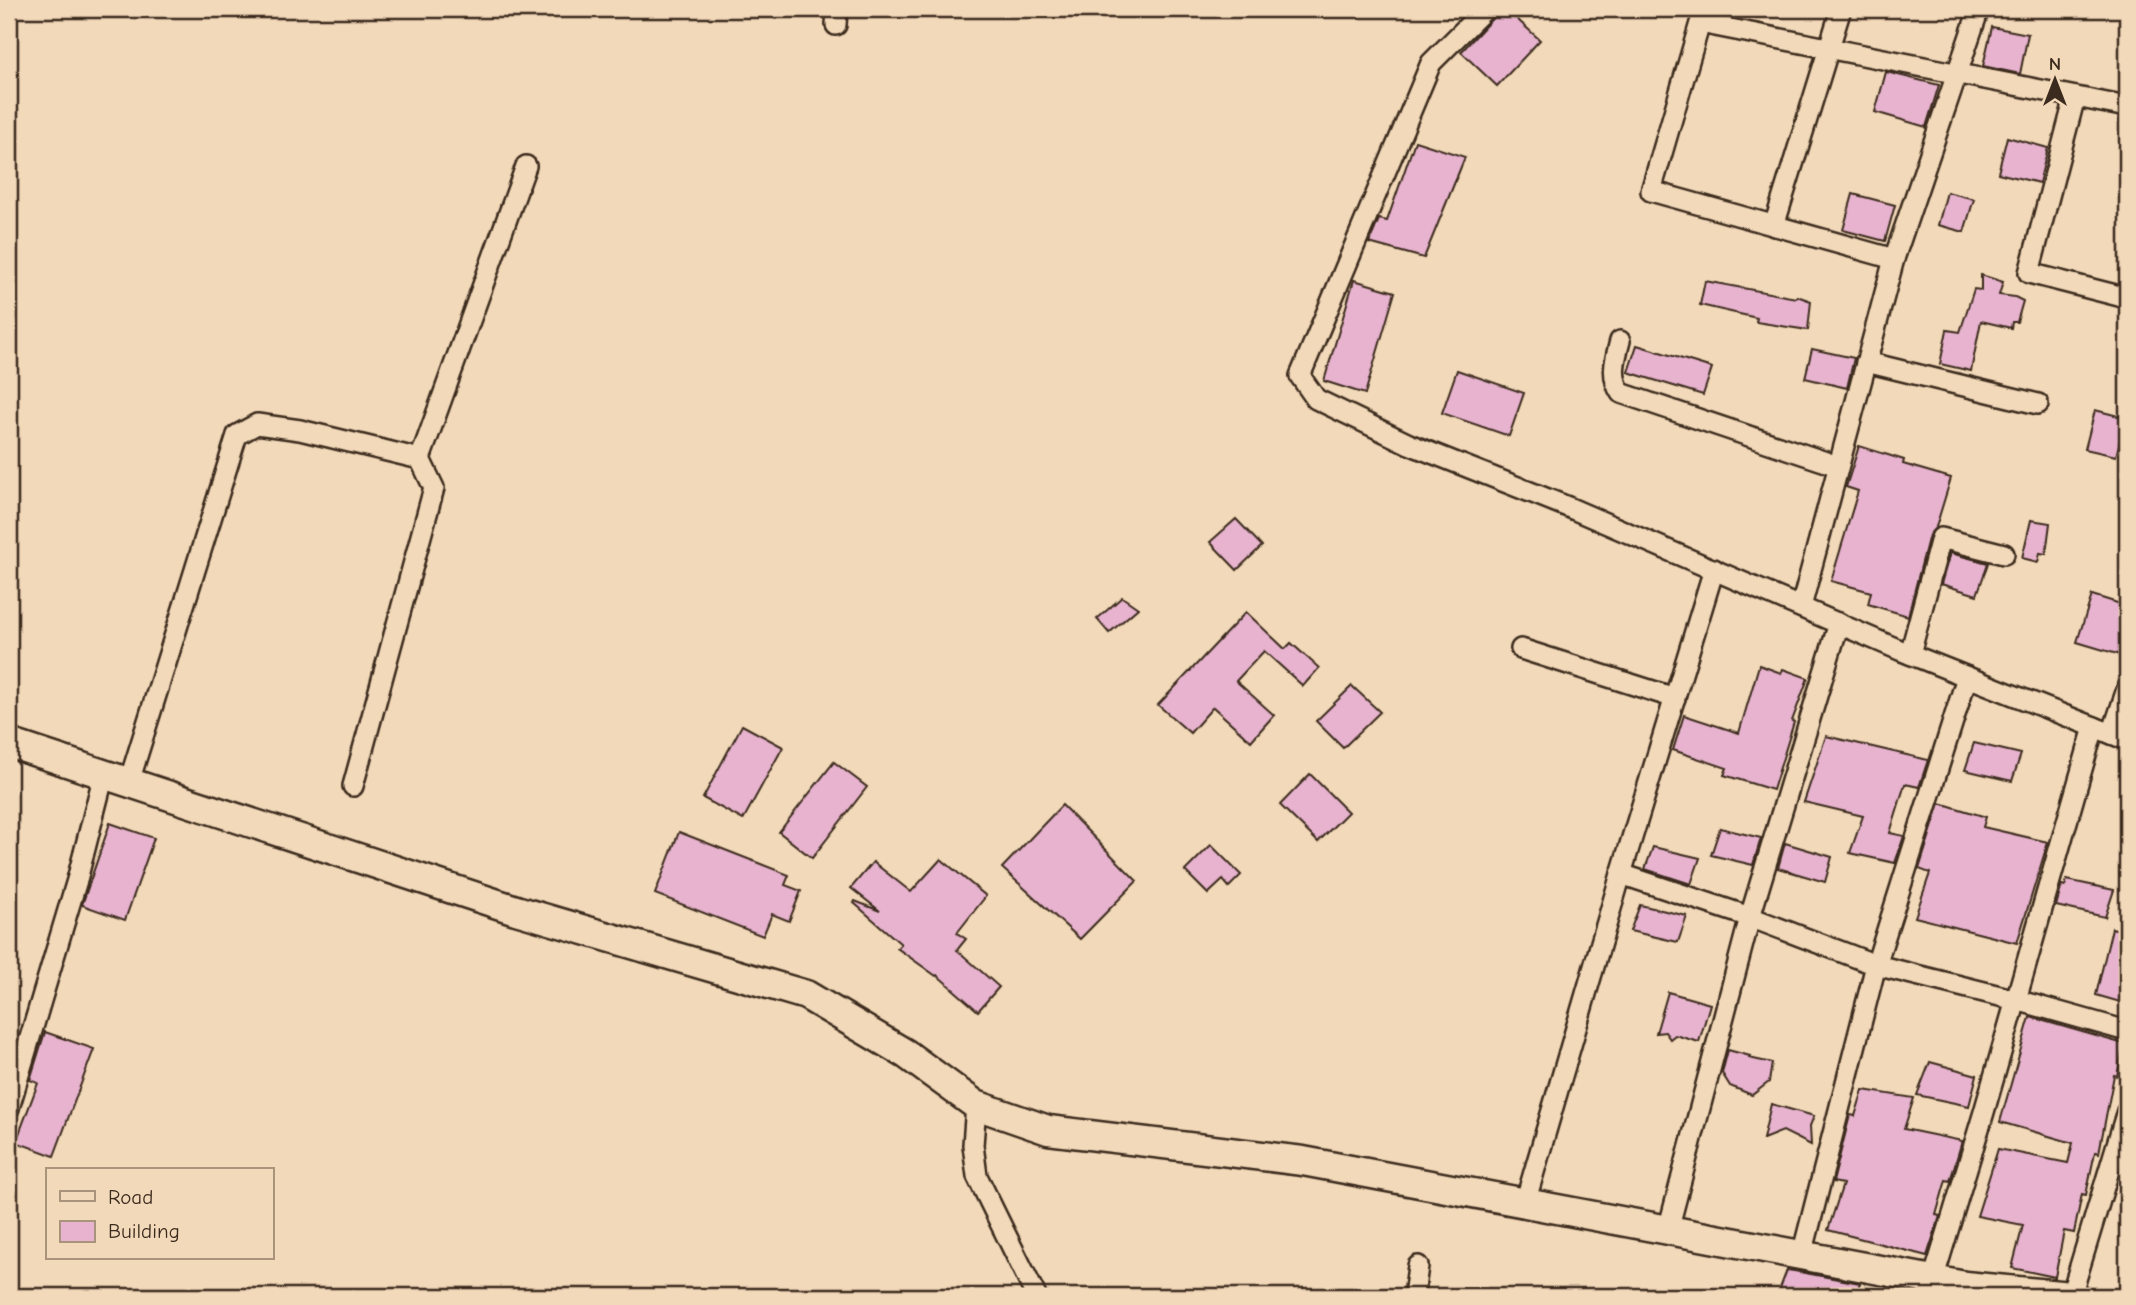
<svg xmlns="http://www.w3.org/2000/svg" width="2136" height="1305" font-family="'Comic Neue',sans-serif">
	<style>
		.building { fill: #e7b3ce; stroke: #3b2a1e; stroke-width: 2 }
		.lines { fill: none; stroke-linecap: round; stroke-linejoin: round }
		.street-casing { stroke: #3b2a1e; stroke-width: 24 }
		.secondary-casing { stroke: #3b2a1e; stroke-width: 33 }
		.street { stroke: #f2d9b9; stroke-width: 19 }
		.secondary { stroke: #f2d9b9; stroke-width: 28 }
	</style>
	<rect width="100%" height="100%" fill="#f2d9b9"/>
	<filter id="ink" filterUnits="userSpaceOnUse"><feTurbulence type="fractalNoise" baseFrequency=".0143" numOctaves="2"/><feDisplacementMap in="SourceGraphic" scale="14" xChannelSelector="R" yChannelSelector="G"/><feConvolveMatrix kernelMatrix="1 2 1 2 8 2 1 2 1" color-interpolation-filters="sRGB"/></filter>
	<g filter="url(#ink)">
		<g class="building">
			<path d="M 1501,9 L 1506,9 L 1540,40 L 1497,86 L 1461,52 Z"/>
			<path d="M 1992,27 L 2028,34 L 2020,74 L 1983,66 Z"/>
			<path d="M 1886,72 L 1939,85 L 1926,127 L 1875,112 Z"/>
			<path d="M 2007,137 L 2048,148 L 2039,183 L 1998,173 Z"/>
			<path d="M 1415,141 L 1465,157 L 1424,258 L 1369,243 L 1379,219 L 1387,221 Z"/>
			<path d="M 1947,192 L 1974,199 L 1964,232 L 1938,225 Z"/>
			<path d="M 1853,194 L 1895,205 L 1885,241 L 1843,230 Z"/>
			<path d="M 1981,275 L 2003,282 L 1999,295 L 2015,297 L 2023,301 L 2017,322 L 2012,322 L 2011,328 L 1981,321 L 1971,371 L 1940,364 L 1947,330 L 1960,332 L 1974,289 L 1981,290 Z"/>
			<path d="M 1354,280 L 1395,292 L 1365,394 L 1324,381 Z"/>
			<path d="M 1705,281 L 1796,298 L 1797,296 L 1811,301 L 1808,330 L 1756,322 L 1757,318 L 1700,305 Z"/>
			<path d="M 1637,345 L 1712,368 L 1703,395 L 1628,372 Z"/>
			<path d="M 1812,349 L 1854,358 L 1847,388 L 1805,378 Z"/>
			<path d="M 1457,370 L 1524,393 L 1509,436 L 1442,413 Z"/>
			<path d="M 2095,410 L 2126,418 L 2116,456 L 2085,449 Z"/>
			<path d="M 1859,446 L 1904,460 L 1903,464 L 1951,478 L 1936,527 L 1929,535 L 1908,616 L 1868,604 L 1871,592 L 1831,581 L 1858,491 L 1846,487 Z"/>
			<path d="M 1236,519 L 1262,546 L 1237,570 L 1210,542 Z"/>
			<path d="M 2031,520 L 2050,523 L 2046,554 L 2040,553 L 2038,562 L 2022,558 Z"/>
			<path d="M 1950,553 L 1988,563 L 1977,595 L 1941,584 Z"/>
			<path d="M 2092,595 L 2127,606 L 2127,657 L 2077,642 Z"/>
			<path d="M 1122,597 L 1138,608 L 1109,633 L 1097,619 Z"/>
			<path d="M 1246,612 L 1285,649 L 1291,643 L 1319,668 L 1303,686 L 1264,651 L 1236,681 L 1274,715 L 1251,741 L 1213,707 L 1190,733 L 1158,705 Z"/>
			<path d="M 1759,665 L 1781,673 L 1783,669 L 1808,678 L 1792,721 L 1794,722 L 1773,790 L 1724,775 L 1727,768 L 1673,750 L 1684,715 L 1739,733 Z"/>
			<path d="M 1352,686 L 1380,712 L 1343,748 L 1316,721 Z"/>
			<path d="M 742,725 L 783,747 L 743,820 L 703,798 Z"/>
			<path d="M 1826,736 L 1928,760 L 1919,787 L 1905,784 L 1890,833 L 1904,836 L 1895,863 L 1850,853 L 1863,816 L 1804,802 Z"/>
			<path d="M 1974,743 L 2021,754 L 2012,781 L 1965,770 Z"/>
			<path d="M 834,762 L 867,787 L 812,858 L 779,832 Z"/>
			<path d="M 1310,774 L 1348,812 L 1318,842 L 1280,805 Z"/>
			<path d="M 1940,803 L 1986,817 L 1983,827 L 2048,842 L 2017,943 L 1915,917 L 1930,873 L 1919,869 Z"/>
			<path d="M 1062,805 L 1137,881 L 1080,939 L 1002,868 Z"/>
			<path d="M 110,823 L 154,838 L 125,920 L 82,905 Z"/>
			<path d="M 1720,828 L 1761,838 L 1753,865 L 1711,855 Z"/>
			<path d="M 679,832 L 789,875 L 785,885 L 801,891 L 789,921 L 772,914 L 763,936 L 655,894 Z"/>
			<path d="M 1785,843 L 1832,857 L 1825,882 L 1778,868 Z"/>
			<path d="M 1211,845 L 1241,875 L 1229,887 L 1223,880 L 1208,894 L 1185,871 Z"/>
			<path d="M 1653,847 L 1700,858 L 1691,884 L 1645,869 Z"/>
			<path d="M 941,859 L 986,896 L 957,933 L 966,939 L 957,950 L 999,987 L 978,1011 L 937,975 L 936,976 L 897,948 L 901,944 L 854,903 L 855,901 L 880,911 L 851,888 L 873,862 L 911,892 Z"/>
			<path d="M 2067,880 L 2114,890 L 2105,917 L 2056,906 L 2062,885 L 2065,886 Z"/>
			<path d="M 1640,905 L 1687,916 L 1678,942 L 1630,931 Z"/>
			<path d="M 2112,928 L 2127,932 L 2127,1004 L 2096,995 Z"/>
			<path d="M 1668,992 L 1710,1004 L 1699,1042 L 1675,1035 L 1670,1039 L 1665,1032 L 1656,1033 Z"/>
			<path d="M 2030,1017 L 2124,1044 L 2117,1076 L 2114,1075 L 2099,1153 L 2095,1152 L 2086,1195 L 2082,1194 L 2074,1233 L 2064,1231 L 2055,1277 L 2012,1268 L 2023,1225 L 1977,1216 L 1998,1149 L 2068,1163 L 2073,1143 L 2000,1122 Z"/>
			<path d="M 45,1032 L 94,1049 L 54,1156 L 16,1142 L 38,1083 L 30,1080 Z"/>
			<path d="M 1728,1050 L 1750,1056 L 1749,1058 L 1772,1063 L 1769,1082 L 1752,1095 L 1730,1086 L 1722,1073 Z"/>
			<path d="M 1930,1062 L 1977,1075 L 1969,1106 L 1917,1095 Z"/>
			<path d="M 1863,1090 L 1914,1098 L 1904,1129 L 1962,1141 L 1950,1181 L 1946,1180 L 1936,1215 L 1940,1216 L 1927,1256 L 1828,1230 L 1843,1184 L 1833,1182 L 1850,1115 L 1855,1116 Z"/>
			<path d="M 1771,1104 L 1814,1116 L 1810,1126 L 1811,1145 L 1783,1131 L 1763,1139 Z"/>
			<path d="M 1787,1270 L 1794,1271 L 1860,1283 L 1855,1296 L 1777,1296 Z"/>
		</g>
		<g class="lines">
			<defs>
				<g id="street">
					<path d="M 1485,9 L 1431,63 L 1300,376 L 1316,399 L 1409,444 L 1568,507 L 1902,651 L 2127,740"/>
					<path d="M 836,25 L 837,9"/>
					<path d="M 2075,97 L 2029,273 L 2127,298"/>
					<path d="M 1774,226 L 1841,9"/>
					<path d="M 1894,259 L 1651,191 L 1700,23 L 2127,107"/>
					<path d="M 1620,341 C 1615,360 1610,376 1621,393 L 1838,466"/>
					<path d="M 1866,362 L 2038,404"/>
					<path d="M 1801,607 L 1894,259 L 1979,9"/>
					<path d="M 1521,649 L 1675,698"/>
					<path d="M 1910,654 L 1941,538 L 2004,554"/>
					<path d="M 2112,734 L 2127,689"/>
					<path d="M 129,782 L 237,435 L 257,424 L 300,430 L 420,459 L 526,166"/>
					<path d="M 353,786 L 434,488 L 420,459"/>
					<path d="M 1621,874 L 1750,917 L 1876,965 L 2016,1000 L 2127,1031"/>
					<path d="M 976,1105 L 973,1145 L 977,1176 L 1036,1296"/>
					<path d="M 9,1108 L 77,880 L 104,774"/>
					<path d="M 1525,1203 L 1621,874 L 1714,569"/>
					<path d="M 1668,1230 L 1750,917 L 1839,623"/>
					<path d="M 1802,1255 L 1876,965 L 1967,677"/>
					<path d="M 1933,1280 L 1984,1112 L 2094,727"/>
					<path d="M 1414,1296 L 1418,1266"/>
					<path d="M 2071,1296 L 2127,1111"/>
				</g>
				<path id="secondary" d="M 9,743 L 516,910 L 806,995 L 906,1054 L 976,1105 L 1048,1130 L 1303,1161 L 1965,1286 L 2071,1296"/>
			</defs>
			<use href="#street" class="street-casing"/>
			<use href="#secondary" class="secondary-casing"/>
			<use href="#street" class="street"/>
			<use href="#secondary" class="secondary"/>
		</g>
	</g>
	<rect width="2136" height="1305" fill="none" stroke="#f2d9b9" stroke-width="35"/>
	<rect x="18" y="18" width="2101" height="1270" fill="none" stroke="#3b2a1e" stroke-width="2.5" filter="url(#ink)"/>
	<rect x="46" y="1168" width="228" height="91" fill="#f2d9b9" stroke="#a9937b" stroke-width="2"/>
	<rect x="60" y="1191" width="35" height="10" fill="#f2d9b9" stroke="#a9937b" stroke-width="2"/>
	<text x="108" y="1204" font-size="21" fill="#3b2a1e">Road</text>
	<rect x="60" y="1221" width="35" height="21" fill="#e7b3ce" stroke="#a9937b" stroke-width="2"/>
	<text x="108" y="1238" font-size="21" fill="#3b2a1e">Building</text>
	<g transform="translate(2055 80)" stroke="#f2d9b9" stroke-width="5" paint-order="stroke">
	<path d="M0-5L12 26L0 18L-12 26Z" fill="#3b2a1e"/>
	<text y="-10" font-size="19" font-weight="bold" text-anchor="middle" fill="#3b2a1e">N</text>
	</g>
</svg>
